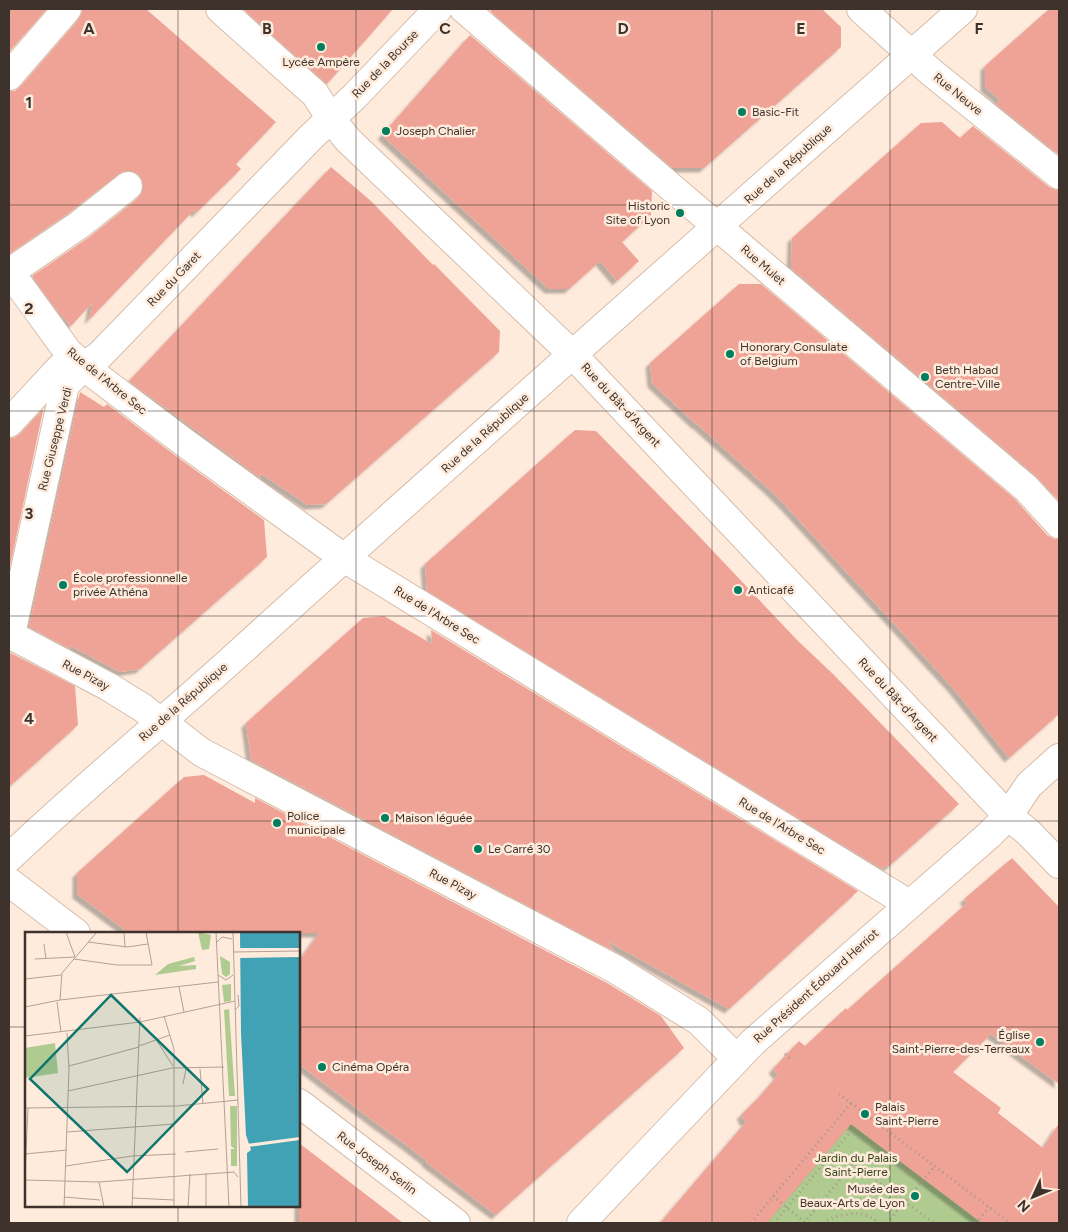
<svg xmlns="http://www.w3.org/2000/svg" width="1068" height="1232" font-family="Figtree,sans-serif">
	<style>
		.green { fill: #b0cb90 }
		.building { fill: #efa397; filter: url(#shadow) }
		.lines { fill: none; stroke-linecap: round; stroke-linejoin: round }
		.minor-casing { stroke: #d5bdac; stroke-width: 30 }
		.path { stroke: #a6978b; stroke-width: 3; stroke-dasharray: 1 4; stroke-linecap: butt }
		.minor { stroke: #fff; stroke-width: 28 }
		.grid { fill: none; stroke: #3d332c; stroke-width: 1; stroke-opacity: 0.55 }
		.poi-dot { fill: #007e5d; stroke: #ffebdc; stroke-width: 2 }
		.labels { text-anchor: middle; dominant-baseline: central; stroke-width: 5; stroke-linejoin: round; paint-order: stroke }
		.poi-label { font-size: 12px; fill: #3d332c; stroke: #ffebdc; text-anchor: start }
		.street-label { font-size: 12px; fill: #3d332c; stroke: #ffebdc }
		.park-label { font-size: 12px; fill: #324517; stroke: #ffebdc }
		.inset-road { fill: none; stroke: #b1a196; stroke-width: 1 }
		.view { fill: #0f766e; fill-opacity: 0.15; stroke: #0f766e; stroke-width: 2.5 }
		.inset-edge { fill: none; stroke: #3d332c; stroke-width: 2.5 }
		.grid-label { font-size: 16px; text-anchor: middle; font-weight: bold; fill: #3d332c; stroke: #ffebdc; stroke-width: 5; stroke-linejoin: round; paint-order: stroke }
	</style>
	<defs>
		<filter id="shadow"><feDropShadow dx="-4.5" dy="4.5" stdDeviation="1" flood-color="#0004"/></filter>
	</defs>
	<rect width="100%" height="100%" fill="#ffebdc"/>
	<path class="green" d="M 846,1086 L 1029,1223 L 731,1223 Z"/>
	<g class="building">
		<path d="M 9,9 L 47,9 L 9,52 Z"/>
		<path d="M 82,9 L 146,9 L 276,122 L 236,164 L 241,169 L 196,213 L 194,210 L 89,320 L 92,303 L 71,326 L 59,313 L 32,276 L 88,238 L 138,198 L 143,191 L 143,183 L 140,176 L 133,171 L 126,171 L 119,174 L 70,212 L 9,254 L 9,91 L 15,91 L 21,86 L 79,19 L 82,12 Z"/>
		<path d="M 243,9 L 393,9 L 327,84 Z"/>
		<path d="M 493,9 L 822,9 L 841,27 L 841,47 L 704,168 L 673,168 L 490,11 Z"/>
		<path d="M 1049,9 L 1059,9 L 1059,155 L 996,104 L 1000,100 L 985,87 L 985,66 Z"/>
		<path d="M 470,35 L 652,191 L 651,215 L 622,242 L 639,261 L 617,281 L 600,261 L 569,289 L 549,289 L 382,135 Z"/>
		<path d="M 942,122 L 960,138 L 973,126 L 1049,187 L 1056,190 L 1059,190 L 1059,501 L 1036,476 L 791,268 L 792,238 L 921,123 Z"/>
		<path d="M 331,167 L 371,201 L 433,265 L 434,264 L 500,331 L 499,352 L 326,504 L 308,505 L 260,473 L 261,478 L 129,381 Z"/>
		<path d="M 739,284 L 761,284 L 1015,499 L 1047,535 L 1054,539 L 1059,539 L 1059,714 L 1009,758 L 953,688 L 784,504 L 771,491 L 697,424 L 697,425 L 652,383 L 650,363 Z"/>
		<path d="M 80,392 L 104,407 L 107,404 L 176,456 L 264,520 L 267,557 L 140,669 L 120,672 L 71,646 L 71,649 L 29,627 Z"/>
		<path d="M 42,410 L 43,411 L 9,571 L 9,438 L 14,438 L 20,434 Z"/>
		<path d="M 575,430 L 596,431 L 696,533 L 797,640 L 833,674 L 959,804 L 888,867 L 885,865 L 882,869 L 427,591 L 425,564 Z"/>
		<path d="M 384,616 L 432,644 L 431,630 L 858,891 L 729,1009 L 607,941 L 614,951 L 251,760 L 246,723 L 363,618 Z"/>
		<path d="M 9,652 L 75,686 L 78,725 L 9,787 Z"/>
		<path d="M 204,775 L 255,803 L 255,798 L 607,983 L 661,1016 L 684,1048 L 496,1215 L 426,1162 L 427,1161 L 405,1144 L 376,1123 L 299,1064 L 299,961 L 319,933 L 129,933 L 77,894 L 77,873 L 184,777 Z"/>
		<path d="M 1012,858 L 1059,907 L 1059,1084 L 991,1034 L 953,1072 L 1001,1108 L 998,1113 L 1043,1148 L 1059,1123 L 1059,1223 L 982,1223 L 851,1124 L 767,1223 L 660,1223 L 746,1122 L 742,1118 L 743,1117 L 741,1115 L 760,1096 L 778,1075 L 773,1069 L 799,1041 L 805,1046 L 846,1008 L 847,1010 L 967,903 L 964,899 Z"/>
		<path d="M 299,1143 L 403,1223 L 299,1223 Z"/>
	</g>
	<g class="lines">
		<defs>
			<g id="minor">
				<path d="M 220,9 L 315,94 L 331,119 L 348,140 L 573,355 L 1008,816 L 1028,832 L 1059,864"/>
				<path d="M 464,9 L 679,194 L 1026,488 L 1059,524"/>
				<path d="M 861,9 L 931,72 L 1059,175"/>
				<path d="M 9,76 L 67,9"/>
				<path d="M 9,271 L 68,352 L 91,372 L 185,443 L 344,558 L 909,904"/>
				<path d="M 10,272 L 79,225 L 128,186"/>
				<path d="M 9,423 L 60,368 L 84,366 L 99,356 L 311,137 L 355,96 L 438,9"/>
				<path d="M 9,634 L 109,687 L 143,708 L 160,722"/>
				<path d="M 11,634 L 65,385 L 84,366"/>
				<path d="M 161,721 L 201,752 L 615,969 L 699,1021 L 737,1059"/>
				<path d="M 9,858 C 83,787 163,722 239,653 C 478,436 721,223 963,9"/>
				<path d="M 9,882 L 76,933"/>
				<path d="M 299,1103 L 456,1223"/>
				<path d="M 581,1223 L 753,1042 L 989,835 L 1008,816 L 1029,785 L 1059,758"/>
			</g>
		</defs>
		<use href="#minor" class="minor-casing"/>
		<g class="path">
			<path d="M 785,1054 L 792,1060"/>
			<path d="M 839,1094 L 1010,1223"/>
			<path d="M 773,1196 L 806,1223"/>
			<path d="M 751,1223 L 851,1103"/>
			<path d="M 774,1223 L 851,1131 L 921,1183"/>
			<path d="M 804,1223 L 853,1164 L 934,1223"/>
			<path d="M 823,1223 C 829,1217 853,1212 862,1214 C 868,1216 874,1219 880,1223"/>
			<path d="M 887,1223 L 935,1166"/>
			<path d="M 976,1223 L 989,1207"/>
		</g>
		<use href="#minor" class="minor"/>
	</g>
	<path class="grid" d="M 178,9 L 178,933M 356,9 L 356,1223M 534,9 L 534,1223M 712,9 L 712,1223M 890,9 L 890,1223M 9,205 L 1059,205M 9,411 L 1059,411M 9,616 L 1059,616M 9,821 L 1059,821M 9,1027 L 26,1027M 299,1027 L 1059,1027M 178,1206 L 178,1223"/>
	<g class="poi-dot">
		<circle cx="321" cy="47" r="5"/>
		<circle cx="742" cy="112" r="5"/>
		<circle cx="386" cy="131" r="5"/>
		<circle cx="680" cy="213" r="5"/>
		<circle cx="730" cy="354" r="5"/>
		<circle cx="925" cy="377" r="5"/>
		<circle cx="63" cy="585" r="5"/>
		<circle cx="738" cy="590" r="5"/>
		<circle cx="385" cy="818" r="5"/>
		<circle cx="277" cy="823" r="5"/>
		<circle cx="478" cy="849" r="5"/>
		<circle cx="1040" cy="1042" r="5"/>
		<circle cx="322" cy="1067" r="5"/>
		<circle cx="865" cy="1114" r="5"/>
		<circle cx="915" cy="1196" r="5"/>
	</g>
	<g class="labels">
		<g class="poi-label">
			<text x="321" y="62" text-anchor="middle">Lycée Ampère</text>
			<text x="752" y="112">Basic-Fit</text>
			<text x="396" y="131">Joseph Chalier</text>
			<text x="670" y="206" text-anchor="end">Historic<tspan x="670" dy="14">Site of Lyon</tspan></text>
			<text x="740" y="347">Honorary Consulate<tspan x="740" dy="14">of Belgium</tspan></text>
			<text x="935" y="370">Beth Habad<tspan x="935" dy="14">Centre-Ville</tspan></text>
			<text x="73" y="578">École professionnelle<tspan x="73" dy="14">privée Athéna</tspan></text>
			<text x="748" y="590">Anticafé</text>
			<text x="287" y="816">Police<tspan x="287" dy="14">municipale</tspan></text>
			<text x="395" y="818">Maison léguée</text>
			<text x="488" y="849">Le Carré 30</text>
			<text x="1030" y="1035" text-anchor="end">Église<tspan x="1030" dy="14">Saint-Pierre-des-Terreaux</tspan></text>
			<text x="332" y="1067">Cinéma Opéra</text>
			<text x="875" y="1107">Palais<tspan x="875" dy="14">Saint-Pierre</tspan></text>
			<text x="905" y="1189" text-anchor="end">Musée des<tspan x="905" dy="14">Beaux-Arts de Lyon</tspan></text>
		</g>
		<g class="street-label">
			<text transform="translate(385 64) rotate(-46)">Rue de la Bourse</text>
			<text transform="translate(958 94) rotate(39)">Rue Neuve</text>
			<text transform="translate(788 164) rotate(-42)">Rue de la République</text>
			<text transform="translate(763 265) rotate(41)">Rue Mulet</text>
			<text transform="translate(174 279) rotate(-46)">Rue du Garet</text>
			<text transform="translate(107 381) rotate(39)">Rue de l'Arbre Sec</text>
			<text transform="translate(621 405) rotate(47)">Rue du Bât-d'Argent</text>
			<text transform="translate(485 433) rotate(-42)">Rue de la République</text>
			<text transform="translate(55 439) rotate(-76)">Rue Giuseppe Verdi</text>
			<text transform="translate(437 615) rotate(32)">Rue de l'Arbre Sec</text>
			<text transform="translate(86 675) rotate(28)">Rue Pizay</text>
			<text transform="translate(898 700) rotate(47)">Rue du Bât-d'Argent</text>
			<text transform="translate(183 702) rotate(-41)">Rue de la République</text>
			<text transform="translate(782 826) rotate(31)">Rue de l'Arbre Sec</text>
			<text transform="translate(453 884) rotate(28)">Rue Pizay</text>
			<text transform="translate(816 986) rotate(-42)">Rue Président Édouard Herriot</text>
			<text transform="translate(377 1163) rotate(37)">Rue Joseph Serlin</text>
		</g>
		<g class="park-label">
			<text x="856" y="1158">Jardin du Palais<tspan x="856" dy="14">Saint-Pierre</tspan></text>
		</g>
	</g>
	<g transform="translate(25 932)">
		<rect width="275" height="275" fill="#ffebdc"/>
		<path d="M 173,0 L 186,3 L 184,17 L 177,18 ZM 195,24 L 205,30 L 205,42 L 201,45 L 197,42 ZM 169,25 L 170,29 L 154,34 L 171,33 L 171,37 L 130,43 L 143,32 ZM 206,52 L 206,69 L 199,70 L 197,53 ZM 204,77 L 210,164 L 204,164 L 199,78 ZM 30,111 L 33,141 L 0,146 L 0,116 ZM 205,174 L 212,174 L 212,234 L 206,234 L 206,217 L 210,217 L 206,214 Z" fill="#b0cb90"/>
		<path d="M 215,0 L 275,0 L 275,275 L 223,275 L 222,221 L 226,218 L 221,203 L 216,101 Z" fill="#41a1b5"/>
		<path d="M 213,16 L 275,16 L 275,25 L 214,26 ZM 275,205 L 275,208 L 223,215 L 222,212 Z" fill="#ffebdc"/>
		<path class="inset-road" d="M 99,0 L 100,15M 191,0 L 204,275M 208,0 L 216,275M 63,10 L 102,15 L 123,12M 192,10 L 197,5 L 207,7M 19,12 L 21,27M 208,20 L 275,19M 10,27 L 50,25 L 41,0M 49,27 L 92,33 L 127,33 L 121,0M 193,43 L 201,48 L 208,43M 0,47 L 36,43M 154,55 L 159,80M 35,68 L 193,50M 35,68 L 37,41 L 72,0M 32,70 L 36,100M 0,75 L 35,68M 210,78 L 214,74 L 213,63M 139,84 L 149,117 L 149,275M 0,104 L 115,90 L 210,69M 132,109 L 148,134M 114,114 L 145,103M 44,134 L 114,115M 175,137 L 178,172M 158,152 L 161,137M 43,159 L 147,136 L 199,135M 0,176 L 152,174 L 213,168M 42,200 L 149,192M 160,220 L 193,217M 0,222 L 42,218M 41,234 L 107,224 L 151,222M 181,241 L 181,275M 0,242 L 3,176M 0,248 L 74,250 L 209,240 L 213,245M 74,250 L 79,275M 39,265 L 75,268M 108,266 L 149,268M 39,275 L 44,137 L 42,101M 107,275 L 115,85M 163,275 L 165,242"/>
		<path class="view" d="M 86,63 L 183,157 L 102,240 L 5,147 Z"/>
		<rect width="275" height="275" class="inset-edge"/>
	</g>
	<g class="grid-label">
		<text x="89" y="34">A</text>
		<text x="267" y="34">B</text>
		<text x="445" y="34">C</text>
		<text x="623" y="34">D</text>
		<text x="801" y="34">E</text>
		<text x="979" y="34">F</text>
		<text x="29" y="108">1</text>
		<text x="29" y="314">2</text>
		<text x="29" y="519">3</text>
		<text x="29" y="724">4</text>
	</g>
	<rect width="1068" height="1232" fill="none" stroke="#3d332c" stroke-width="20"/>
	<g transform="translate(1033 1197) rotate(226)" stroke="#ffebdc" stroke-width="4" paint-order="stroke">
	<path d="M0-4L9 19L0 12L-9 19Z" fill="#3d332c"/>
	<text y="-8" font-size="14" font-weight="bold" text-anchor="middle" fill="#3d332c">N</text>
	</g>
</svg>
